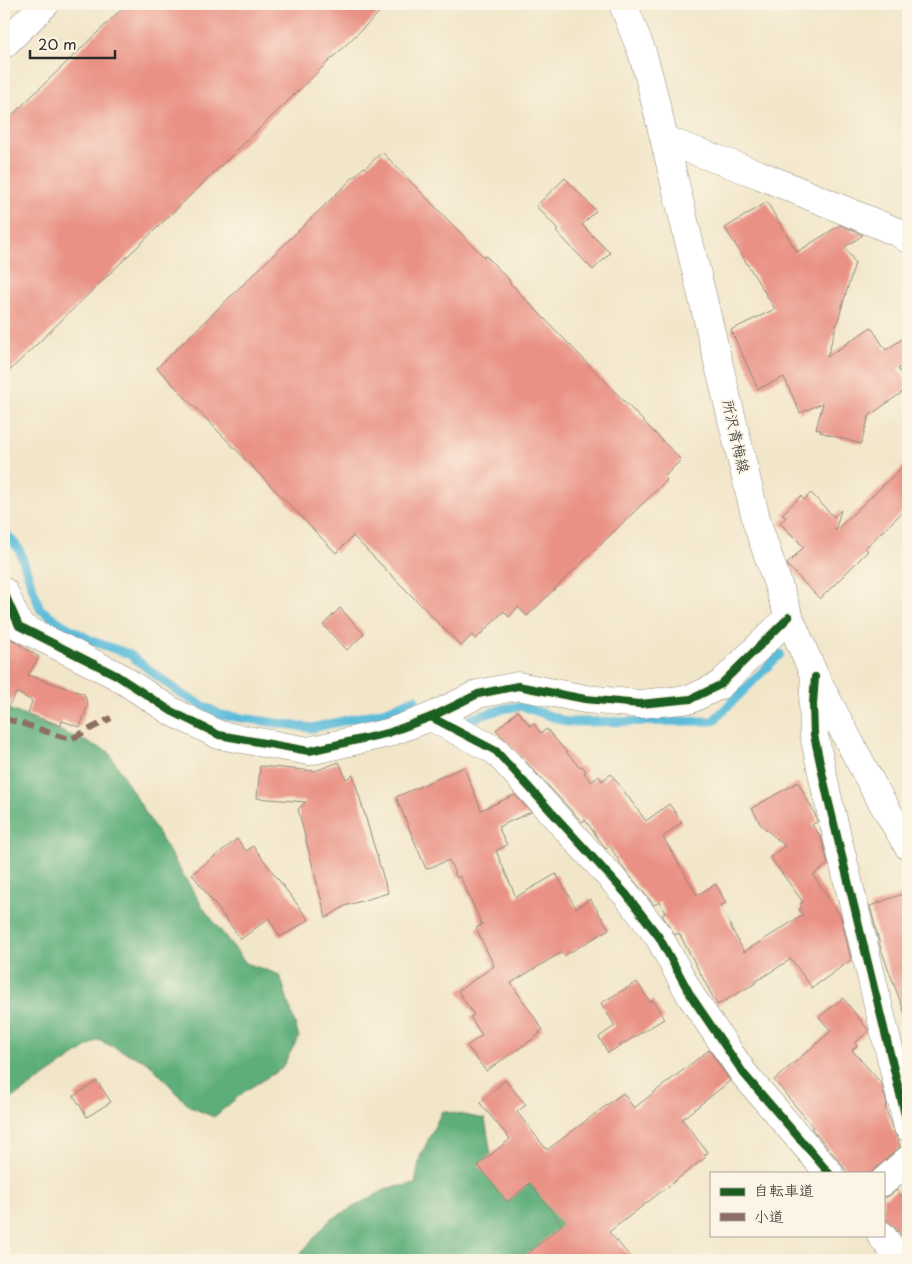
<svg xmlns="http://www.w3.org/2000/svg" width="912" height="1264" font-family="'Playpen Sans','Klee One',sans-serif">
	<style>
		.forest { fill: #5dae7a; stroke: #446c52 }
		.lines { fill: none; stroke-linecap: round; stroke-linejoin: round }
		.stream { stroke: #5cbcda; stroke-width: 9 }
		.building { fill: #e99184 }
		.minor-casing { stroke: #8e887a; stroke-width: 29 }
		.major-casing { stroke: #8e887a; stroke-width: 29 }
		.minor { stroke: #fff; stroke-width: 28 }
		.major { stroke: #fff; stroke-width: 28 }
		.quiet { stroke: #8d6e63; stroke-width: 6; stroke-dasharray: 12 6; stroke-linecap: butt }
		.cycleway-casing { stroke: #fcf5e5; stroke-width: 11 }
		.cycleway { stroke: #1b5e20; stroke-width: 8 }
		.labels { text-anchor: middle; dominant-baseline: central; stroke-width: 4; stroke-linejoin: round; paint-order: stroke }
		.street-label { font-size: 15px; fill: #2b2b2b; stroke: #fcf5e5 }
	</style>
	<rect width="100%" height="100%" fill="#fcf5e5"/>
	<filter id="ink" filterUnits="userSpaceOnUse"><feTurbulence type="fractalNoise" baseFrequency=".02" numOctaves="2"/><feDisplacementMap in="SourceGraphic" scale="10" xChannelSelector="R" yChannelSelector="G"/><feConvolveMatrix kernelMatrix="1 2 1 2 8 2 1 2 1" color-interpolation-filters="sRGB"/></filter>
	<filter id="wash" filterUnits="userSpaceOnUse"><feTurbulence type="fractalNoise" baseFrequency=".0096" numOctaves="4" result="noise"/><feDisplacementMap in="SourceGraphic" scale="20" xChannelSelector="R" yChannelSelector="G"/><feGaussianBlur stdDeviation="1.12" result="paint"/><feColorMatrix in="noise" values="0 0 0 0 0 0 0 0 0 0 0 0 0 0 0 0 0 1.4 0 .05"/><feComposite in="paint" operator="in"/></filter>
	<g filter="url(#wash)">
		<rect width="100%" height="100%" fill="#f2e6c9"/>
		<g class="forest">
			<path d="M 4,707 L 108,751 L 204,909 L 246,963 L 280,975 L 299,1037 L 281,1069 L 245,1091 L 214,1117 L 190,1107 L 149,1063 L 98,1040 L 4,1104 Z"/>
			<path d="M 442,1111 L 485,1119 L 497,1190 L 546,1178 L 588,1236 L 572,1260 L 295,1260 L 330,1220 L 388,1188 L 415,1184 L 420,1157 Z"/>
		</g>
		<g class="lines">
			<g class="stream">
				<path d="M 4,531 L 19,549 L 40,609 L 63,625 L 92,641 L 129,654 L 181,694 L 221,715 L 312,728 L 387,711 L 415,699"/>
				<path d="M 471,719 L 502,709 L 522,706 L 567,722 L 713,721 L 780,654"/>
			</g>
		</g>
		<g id="blocks">
			<g class="building">
				<path d="M 127,4 L 388,4 L 4,376 L 4,123 Z"/>
				<path d="M 382,152 L 484,257 L 486,256 L 510,281 L 509,282 L 681,460 L 664,477 L 667,480 L 527,616 L 518,607 L 509,617 L 504,611 L 476,639 L 472,635 L 461,646 L 353,536 L 336,553 L 157,368 L 364,167 L 365,168 Z"/>
				<path d="M 565,178 L 596,211 L 582,225 L 610,253 L 593,270 L 556,231 L 558,229 L 536,206 Z"/>
				<path d="M 767,202 L 797,252 L 840,225 L 863,235 L 845,247 L 855,263 L 827,357 L 871,327 L 886,350 L 908,335 L 908,362 L 898,369 L 908,383 L 908,388 L 869,416 L 861,444 L 820,432 L 821,430 L 816,429 L 823,403 L 800,413 L 784,377 L 758,389 L 731,330 L 775,309 L 725,228 Z"/>
				<path d="M 908,462 L 908,507 L 865,548 L 868,551 L 820,599 L 788,566 L 787,564 L 804,547 L 780,523 L 786,517 L 782,514 L 801,496 L 804,500 L 811,493 L 834,517 L 841,510 L 835,531 Z"/>
				<path d="M 340,608 L 364,634 L 347,650 L 323,625 Z"/>
				<path d="M 11,639 L 39,657 L 28,675 L 84,694 L 88,704 L 80,727 L 62,721 L 61,726 L 28,714 L 32,701 L 17,692 L 4,713 L 4,652 Z"/>
				<path d="M 518,711 L 530,726 L 533,723 L 541,733 L 547,729 L 579,767 L 582,766 L 586,772 L 584,773 L 591,782 L 599,776 L 602,781 L 611,774 L 646,821 L 669,804 L 682,822 L 663,837 L 697,895 L 716,884 L 726,903 L 720,906 L 744,952 L 803,915 L 799,910 L 802,908 L 800,904 L 803,902 L 770,857 L 785,846 L 761,825 L 752,808 L 798,782 L 815,814 L 817,822 L 812,825 L 821,837 L 828,864 L 813,875 L 841,917 L 851,960 L 812,988 L 791,959 L 755,982 L 756,983 L 717,1005 L 679,933 L 675,935 L 662,915 L 665,913 L 660,902 L 654,905 L 624,869 L 610,846 L 606,849 L 585,820 L 582,822 L 496,730 Z"/>
				<path d="M 339,762 L 346,779 L 353,775 L 388,893 L 345,906 L 326,918 L 298,809 L 306,802 L 257,798 L 260,766 L 315,771 Z"/>
				<path d="M 464,767 L 481,810 L 515,795 L 531,812 L 498,827 L 507,845 L 496,851 L 516,897 L 556,874 L 576,908 L 590,899 L 609,929 L 564,956 L 562,952 L 511,983 L 543,1030 L 539,1032 L 540,1034 L 486,1071 L 467,1046 L 482,1035 L 470,1017 L 474,1015 L 458,991 L 494,966 L 476,928 L 482,925 L 460,876 L 457,878 L 449,860 L 426,869 L 396,797 Z"/>
				<path d="M 237,839 L 246,851 L 253,846 L 309,920 L 280,937 L 269,918 L 241,939 L 192,874 Z"/>
				<path d="M 908,892 L 908,1016 L 906,1017 L 881,949 L 870,906 Z"/>
				<path d="M 637,982 L 650,1002 L 653,1000 L 664,1019 L 608,1053 L 599,1037 L 615,1026 L 601,1003 Z"/>
				<path d="M 843,998 L 869,1031 L 855,1043 L 857,1046 L 852,1050 L 881,1083 L 887,1105 L 885,1106 L 893,1131 L 898,1139 L 900,1147 L 871,1173 L 847,1173 L 841,1163 L 811,1128 L 813,1127 L 774,1080 L 831,1031 L 819,1017 Z"/>
				<path d="M 709,1050 L 730,1081 L 682,1119 L 708,1153 L 704,1155 L 706,1157 L 609,1232 L 633,1260 L 520,1260 L 562,1225 L 530,1183 L 507,1202 L 478,1165 L 510,1139 L 480,1103 L 505,1080 L 526,1105 L 517,1112 L 547,1150 L 623,1093 L 634,1108 Z"/>
				<path d="M 97,1081 L 111,1102 L 87,1117 L 74,1096 Z"/>
				<path d="M 897,1190 L 908,1205 L 908,1244 L 893,1225 L 883,1217 L 883,1197 L 887,1197 Z"/>
			</g>
		</g>
	</g>
	<g filter="url(#ink)">
		<use href="#blocks" fill-opacity="0" stroke="#8e887a" stroke-width="1"/>
		<g class="lines">
			<defs>
				<g id="minor">
					<path d="M 4,44 L 45,4"/>
					<path d="M 665,140 L 760,175 L 899,233 L 908,239"/>
					<path d="M 4,592 L 19,626 L 116,675 L 171,711 L 219,735 L 309,751 L 388,733 L 431,717 L 478,694 L 518,686 L 585,699 L 640,704 L 691,699 L 720,685 L 789,617"/>
					<path d="M 815,677 L 813,704 L 814,735 L 827,795 L 908,1127"/>
					<path d="M 431,717 L 496,751 L 626,894 L 659,937 L 691,996 L 744,1074 L 829,1173"/>
					<path d="M 883,1182 L 908,1160"/>
					<path d="M 881,1235 L 896,1254 L 903,1260"/>
				</g>
				<path id="major" d="M 623,4 L 642,52 L 650,80 L 757,523 L 789,617 L 815,677 L 875,790 L 908,846"/>
			</defs>
			<use href="#minor" class="minor-casing"/>
			<use href="#major" class="major-casing"/>
			<use href="#minor" class="minor"/>
			<use href="#major" class="major"/>
			<path class="quiet" d="M 4,719 C 27,723 48,734 71,739 L 111,718"/>
			<defs>
				<g id="cycleway">
					<path d="M 4,592 L 19,626 L 116,675 L 171,711 L 219,735 L 309,751 L 388,733 L 431,717 L 478,694 L 518,686 L 585,699 L 640,704 L 691,699 L 720,685 L 789,617"/>
					<path d="M 815,677 L 813,704 L 814,735 L 827,795 L 908,1127"/>
					<path d="M 431,717 L 496,751 L 626,894 L 659,937 L 691,996 L 744,1074 L 829,1173"/>
				</g>
			</defs>
			<use href="#cycleway" class="cycleway-casing"/>
			<use href="#cycleway" class="cycleway"/>
		</g>
	</g>
	<g class="labels">
		<g class="street-label">
			<text transform="translate(737 436) rotate(77)">所沢青梅線</text>
		</g>
	</g>
	<rect width="912" height="1264" fill="none" stroke="#fcf5e5" stroke-width="20"/>
	<rect x="710" y="1172" width="175" height="65" fill="#fcf5e5" stroke="#a8a49b"/>
	<rect x="720" y="1188" width="25" height="8" fill="#1b5e20" stroke="#a8a49b"/>
	<text x="754" y="1196" font-size="15" fill="#2b2b2b">自転車道</text>
	<rect x="720" y="1213" width="25" height="8" fill="#8d6e63" stroke="#a8a49b"/>
	<text x="754" y="1222" font-size="15" fill="#2b2b2b">小道</text>
	<path d="M30 50v8h85v-8" fill="none" stroke="#2b2b2b" stroke-width="2.5"/>
	<text x="38" y="50" font-size="15" fill="#2b2b2b" stroke="#fcf5e5" stroke-width="4" paint-order="stroke">20 m</text>
</svg>
